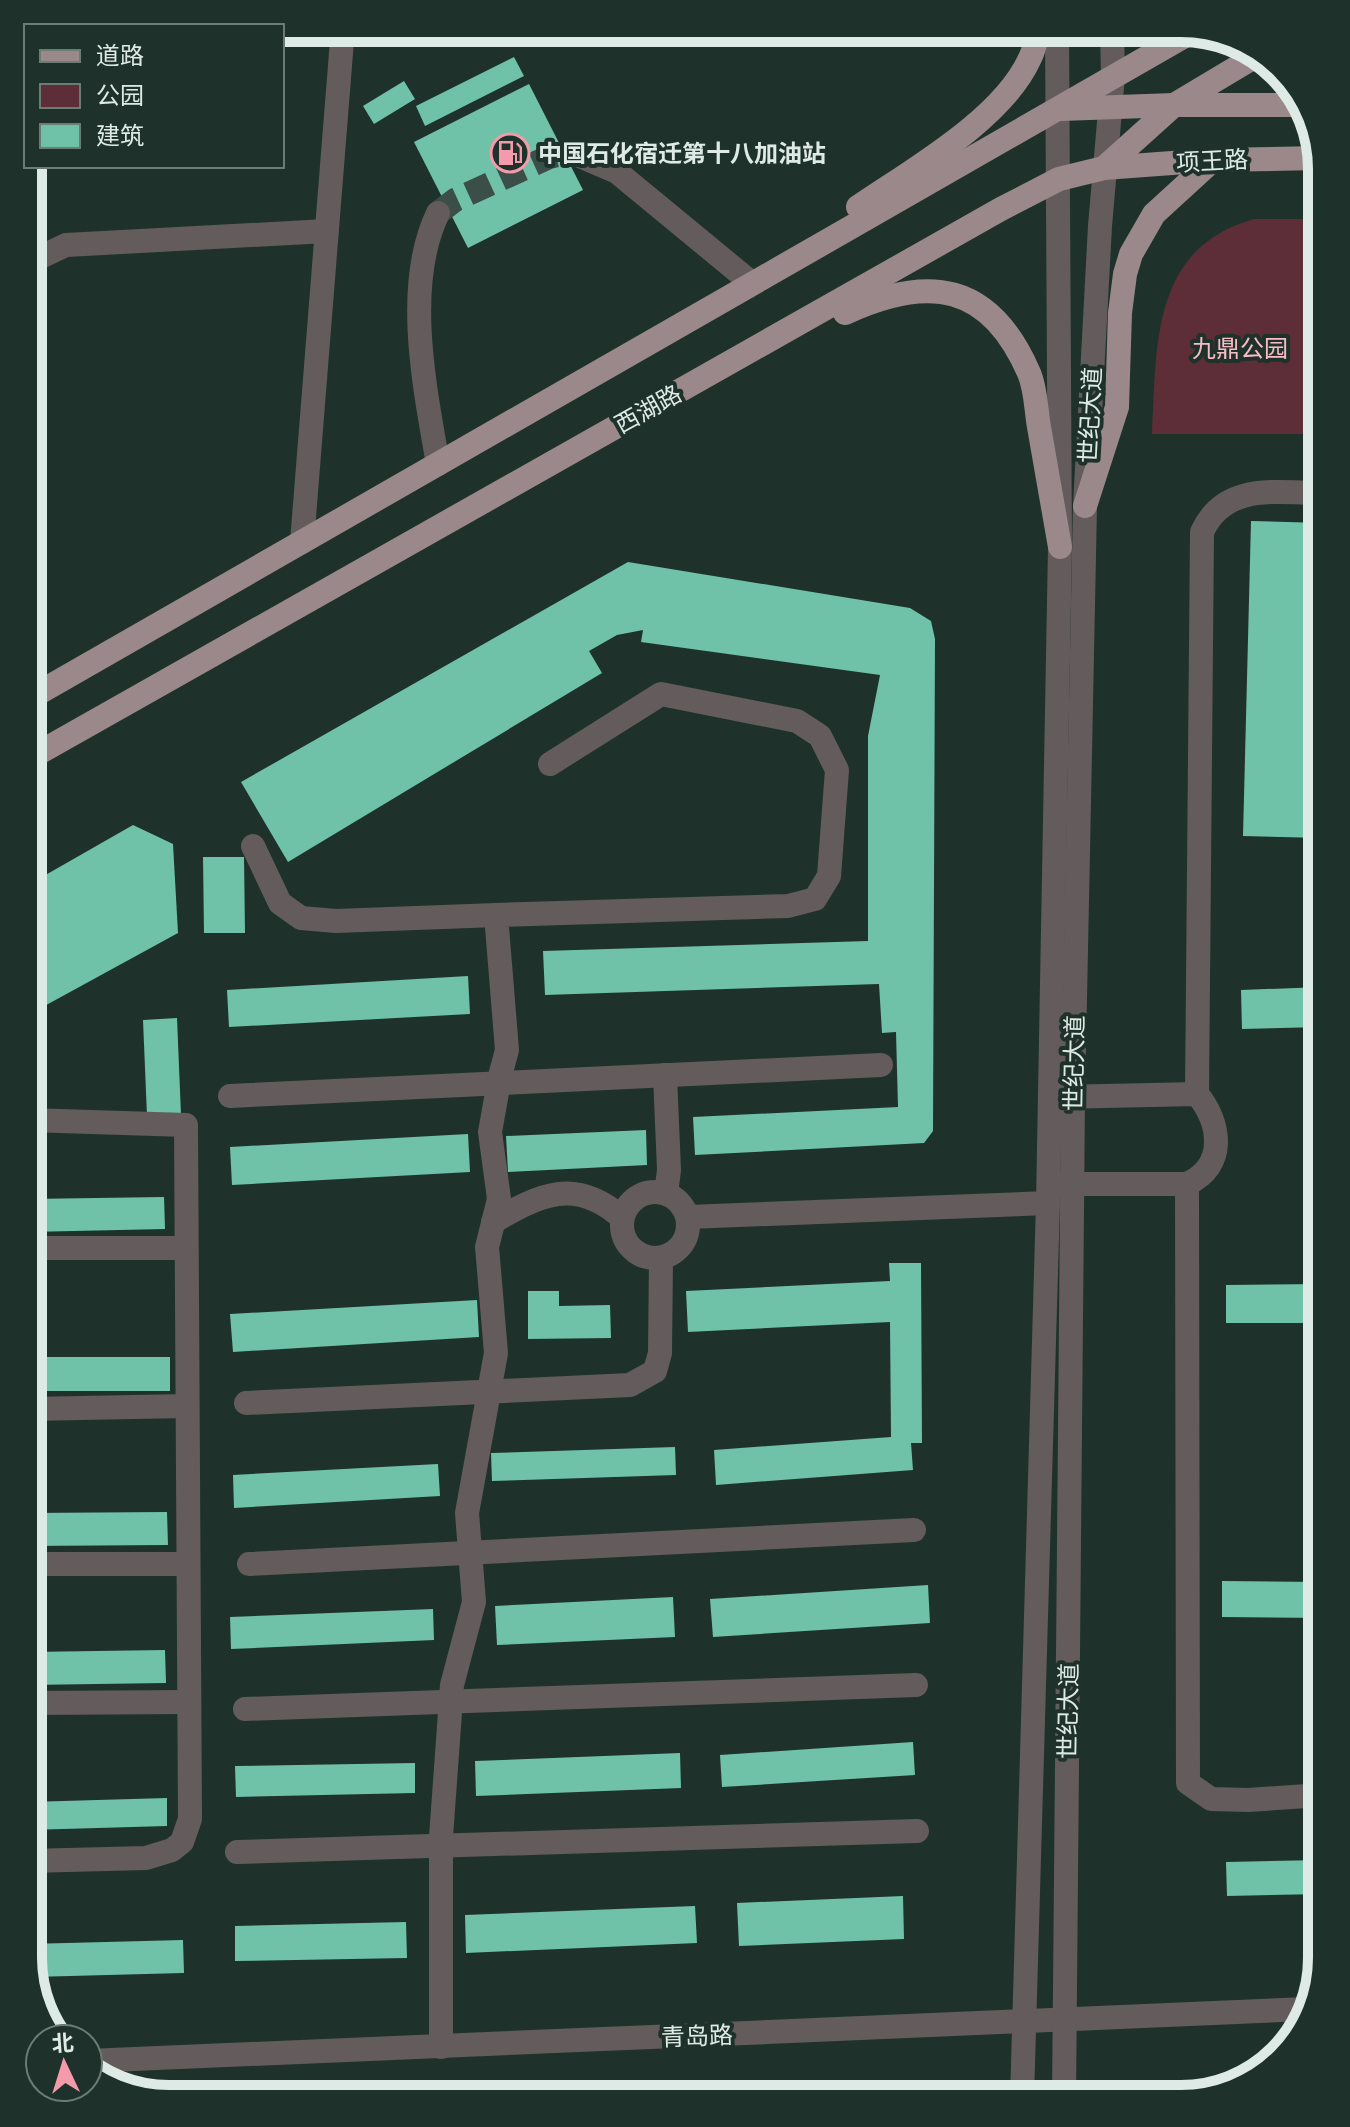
<svg xmlns="http://www.w3.org/2000/svg" width="1350" height="2127" font-family="Poppins,'Noto Sans SC',sans-serif">
	<style>
		.green { fill: #5d2e38 }
		.building { fill: #6fc1a8 }
		.lines { fill: none; stroke-linecap: round; stroke-linejoin: round }
		.minor-tunnel { stroke: #3b4e47; stroke-width: 24; stroke-dasharray: 24 12; stroke-linecap: butt }
		.minor { stroke: #645b5c; stroke-width: 24 }
		.major { stroke: #9b888b; stroke-width: 24 }
		.labels { text-anchor: middle; dominant-baseline: central; stroke-width: 8; stroke-linejoin: round; paint-order: stroke }
		.poi-label { font-size: 24px; font-weight: bold; fill: #deeae5; stroke: #1e322b; text-anchor: start }
		.street-label { font-size: 24px; fill: #deeae5; stroke: #1e322b }
		.park-label { font-size: 24px; fill: #f9bcc6; stroke: #1e322b }
		.rim { fill: none; stroke: #deeae5; stroke-width: 10 }
	</style>
	<rect width="100%" height="100%" fill="#1e322b"/>
	<path class="green" d="M 1254,219 L 1322,219 L 1322,434 L 1152,434 C 1157,347 1150,248 1254,219 Z"/>
	<g class="building">
		<path d="M 514,57 L 524,76 L 425,126 L 416,106 Z"/>
		<path d="M 404,81 L 415,99 L 374,124 L 363,106 Z"/>
		<path d="M 529,84 L 583,190 L 468,248 L 414,142 Z"/>
		<path d="M 1251,521 L 1322,523 L 1322,838 L 1243,836 Z"/>
		<path d="M 628,562 L 910,608 L 931,621 L 935,639 L 933,1131 L 924,1143 L 695,1155 L 693,1117 L 898,1107 L 896,1032 L 882,1033 L 879,984 L 545,995 L 543,951 L 868,941 L 868,736 L 880,675 L 641,642 L 643,630 L 617,635 L 589,651 L 602,673 L 288,862 L 241,782 Z"/>
		<path d="M 133,825 L 173,844 L 178,933 L 28,1015 L 28,885 Z"/>
		<path d="M 203,857 L 244,857 L 245,933 L 204,933 Z"/>
		<path d="M 468,976 L 470,1014 L 229,1027 L 227,990 Z"/>
		<path d="M 1322,987 L 1322,1027 L 1242,1029 L 1241,990 Z"/>
		<path d="M 177,1018 L 181,1115 L 147,1116 L 143,1020 Z"/>
		<path d="M 646,1130 L 647,1165 L 508,1172 L 506,1136 Z"/>
		<path d="M 468,1134 L 470,1172 L 232,1185 L 230,1147 Z"/>
		<path d="M 164,1197 L 165,1229 L 28,1232 L 28,1199 Z"/>
		<path d="M 889,1263 L 921,1263 L 922,1443 L 911,1443 L 913,1470 L 716,1485 L 714,1450 L 891,1437 L 890,1322 L 688,1332 L 686,1291 L 890,1281 Z"/>
		<path d="M 1322,1284 L 1322,1323 L 1226,1323 L 1226,1285 Z"/>
		<path d="M 528,1291 L 559,1291 L 559,1306 L 610,1305 L 611,1338 L 528,1339 Z"/>
		<path d="M 477,1300 L 479,1337 L 233,1352 L 230,1314 Z"/>
		<rect x="28" y="1357" width="142" height="34"/>
		<path d="M 675,1447 L 676,1475 L 492,1481 L 491,1453 Z"/>
		<path d="M 438,1464 L 440,1496 L 234,1508 L 233,1475 Z"/>
		<path d="M 167,1512 L 168,1545 L 28,1546 L 28,1513 Z"/>
		<path d="M 1222,1581 L 1322,1582 L 1322,1618 L 1222,1617 Z"/>
		<path d="M 928,1585 L 930,1623 L 713,1637 L 710,1599 Z"/>
		<path d="M 673,1597 L 675,1637 L 497,1645 L 495,1606 Z"/>
		<path d="M 433,1609 L 434,1640 L 231,1649 L 230,1617 Z"/>
		<path d="M 165,1650 L 166,1683 L 28,1685 L 28,1652 Z"/>
		<path d="M 913,1742 L 915,1775 L 722,1787 L 720,1755 Z"/>
		<path d="M 680,1753 L 681,1788 L 476,1796 L 475,1761 Z"/>
		<path d="M 415,1763 L 415,1793 L 236,1797 L 235,1766 Z"/>
		<path d="M 167,1798 L 167,1826 L 28,1830 L 28,1802 Z"/>
		<path d="M 1322,1860 L 1322,1894 L 1227,1896 L 1226,1862 Z"/>
		<path d="M 903,1896 L 904,1939 L 739,1946 L 737,1903 Z"/>
		<path d="M 695,1906 L 697,1943 L 466,1953 L 465,1915 Z"/>
		<path d="M 406,1922 L 407,1958 L 235,1961 L 235,1926 Z"/>
		<path d="M 183,1940 L 184,1973 L 32,1977 L 28,1958 L 28,1944 Z"/>
		<path d="M 887,2083 L 888,2099 L 769,2099 L 768,2089 Z"/>
	</g>
	<g class="lines">
		<path class="minor-tunnel" d="M 438,213 L 455,200 L 549,157 L 561,154 L 575,154"/>
		<g class="minor">
			<path d="M 575,154 L 617,172 L 748,280"/>
			<path d="M 28,263 L 66,245 L 327,231"/>
			<path d="M 438,464 C 425,389 403,285 438,213"/>
			<path d="M 302,542 L 343,28"/>
			<path d="M 253,846 L 280,903 L 301,918 L 336,921 L 496,915"/>
			<path d="M 665,1075 L 669,1170 L 666,1194"/>
			<path d="M 1197,1094 L 1202,532 C 1225,482 1276,493 1322,493"/>
			<path d="M 230,1096 L 881,1065"/>
			<path d="M 1058,1184 L 1187,1184 C 1227,1166 1221,1123 1197,1094 L 1059,1097"/>
			<path d="M 1187,1184 L 1188,1783 L 1211,1799 L 1248,1800 L 1322,1795"/>
			<circle cx="655" cy="1225" r="33"/>
			<path d="M 688,1217 L 1048,1203"/>
			<path d="M 493,1222 C 540,1194 576,1177 622,1218"/>
			<path d="M 28,1248 L 186,1248"/>
			<path d="M 246,1403 L 630,1385 L 655,1371 L 660,1353 L 661,1259"/>
			<path d="M 28,1409 L 187,1406"/>
			<path d="M 28,1564 L 188,1564"/>
			<path d="M 249,1564 L 914,1530"/>
			<path d="M 28,1703 L 189,1702"/>
			<path d="M 245,1709 L 916,1685"/>
			<path d="M 237,1852 L 917,1831"/>
			<path d="M 28,1861 L 146,1858 L 172,1850 L 182,1842 L 190,1819 L 186,1125 L 28,1120"/>
			<path d="M 441,2047 L 441,1837 L 452,1685 L 474,1602 L 467,1513 L 496,1353 L 487,1247 L 499,1199 L 490,1132 L 500,1076 L 507,1050 L 496,915 L 788,906 L 815,899 L 829,876 L 837,770 L 820,736 L 797,721 L 661,694 L 550,764"/>
			<path d="M 88,2061 L 1307,2009"/>
			<path d="M 1022,2099 L 1048,1203 L 1060,547 L 1057,28"/>
			<path d="M 1064,2099 L 1073,1097 L 1085,506 L 1100,226 L 1113,76 L 1112,28"/>
		</g>
		<g class="major">
			<path d="M 1061,109 L 1174,105 L 1306,105"/>
			<path d="M 1104,168 L 1213,160 L 1320,158"/>
			<path d="M 858,207 C 912,170 1003,119 1030,58 C 1035,49 1036,38 1039,28"/>
			<path d="M 845,313 C 929,274 990,283 1029,373 C 1036,389 1036,410 1039,427 C 1046,467 1053,507 1060,547"/>
			<path d="M 1085,506 L 1117,407 L 1120,313 L 1125,274 L 1131,254 L 1154,214 L 1213,160"/>
			<path d="M 28,699 L 1195,30"/>
			<path d="M 28,759 L 1001,209 L 1059,179 L 1104,168 L 1174,105 L 1261,53"/>
		</g>
	</g>
	<defs>
		<symbol id="fuel-ring" viewBox="-11 -11 22 22"><circle r="9.5" fill="#1e322b" stroke="#f39aab" stroke-width="1.5"/><path d="M-5.5-6h7V0h2V4h1.3V-2.5L3-4.5l.8-.8L6-3V5H2.5V1h-1V6h-7ZM-4.2-4.7v3.2H.2V-4.7Z" fill="#f39aab"/></symbol>
	</defs>
	<g fill-rule="evenodd">
		<use href="#fuel-ring" x="488" y="131" width="44" height="44"/>
	</g>
	<g class="labels">
		<g class="poi-label">
			<text x="538" y="153">中国石化宿迁第十八加油站</text>
		</g>
		<g class="street-label">
			<text transform="translate(1212 161) rotate(-3)">项王路</text>
			<text transform="translate(648 409) rotate(-29)">西湖路</text>
			<text transform="translate(1090 415) rotate(-87)">世纪大道</text>
			<text transform="translate(1074 1063) rotate(-89)">世纪大道</text>
			<text transform="translate(1068 1711) rotate(-89)">世纪大道</text>
			<text transform="translate(697 2036) rotate(-2)">青岛路</text>
		</g>
		<g class="park-label">
			<text x="1240" y="348">九鼎公园</text>
		</g>
	</g>
	<path d="M0 0H1350V2127H0ZM169 42H1181A127 127 0 0 1 1308 169V1958A127 127 0 0 1 1181 2085H169A127 127 0 0 1 42 1958V169A127 127 0 0 1 169 42Z" fill="#1e322b" fill-rule="evenodd"/>
	<path class="rim" d="M169 42H1181A127 127 0 0 1 1308 169V1958A127 127 0 0 1 1181 2085H169A127 127 0 0 1 42 1958V169A127 127 0 0 1 169 42Z"/>
	<rect x="24" y="24" width="260" height="144" fill="#1e322b" stroke="#6b7c75" stroke-width="2"/>
	<rect x="40" y="50" width="40" height="12" fill="#9b888b" stroke="#6b7c75" stroke-width="2"/>
	<text x="96" y="64" font-size="24" fill="#deeae5">道路</text>
	<rect x="40" y="84" width="40" height="24" fill="#5d2e38" stroke="#6b7c75" stroke-width="2"/>
	<text x="96" y="104" font-size="24" fill="#deeae5">公园</text>
	<rect x="40" y="124" width="40" height="24" fill="#6fc1a8" stroke="#6b7c75" stroke-width="2"/>
	<text x="96" y="144" font-size="24" fill="#deeae5">建筑</text>
	<g transform="translate(64 2063) rotate(356)"><circle r="38" fill="#1e322b" stroke="#6b7c75" stroke-width="2"/>
	<path d="M0-6L14 30L0 20L-14 30Z" fill="#f39aab"/>
	<text y="-12" font-size="22" font-weight="bold" text-anchor="middle" fill="#deeae5">北</text>
	</g>
</svg>
